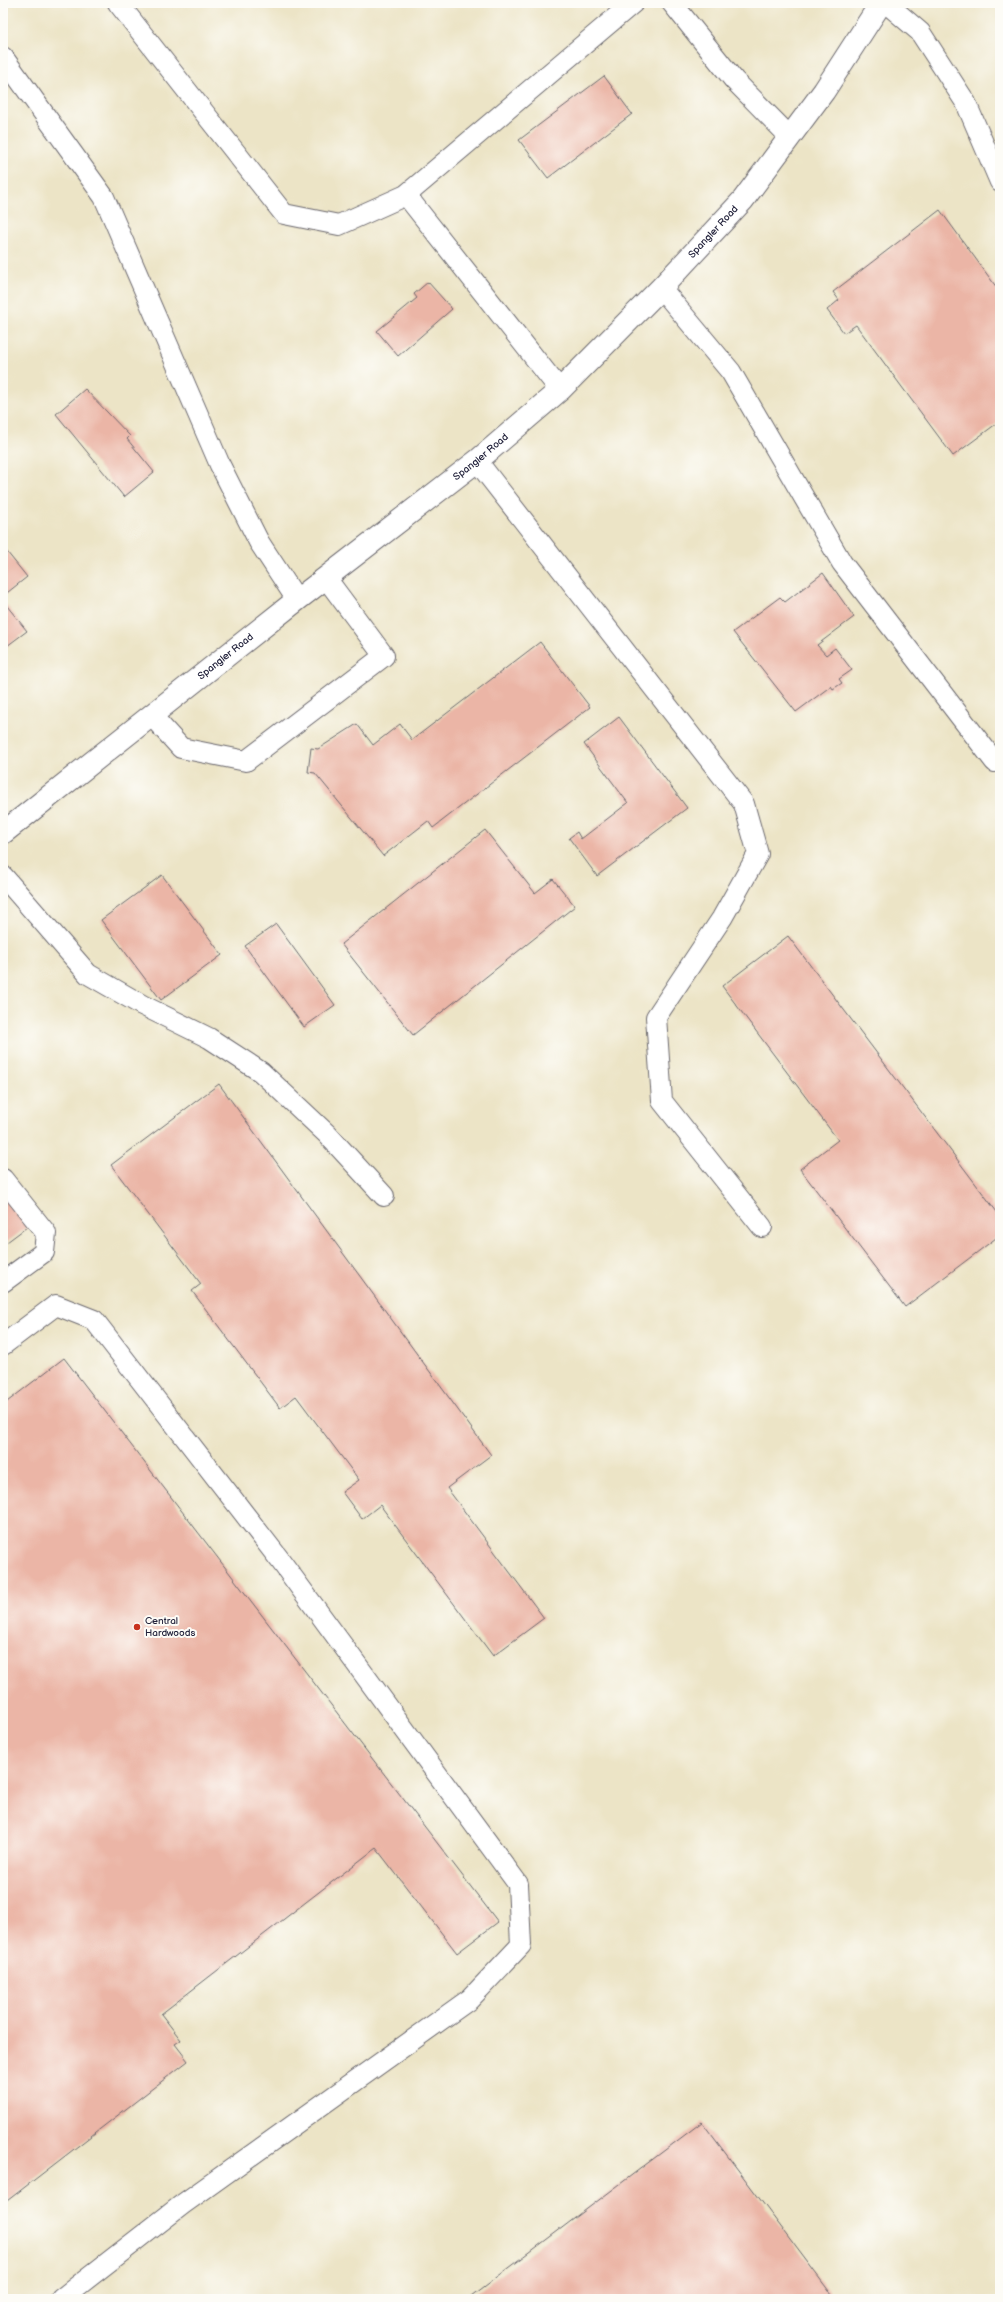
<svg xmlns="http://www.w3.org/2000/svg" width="1003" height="2302" font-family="'Balsamiq Sans',sans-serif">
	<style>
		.building { fill: #ebb5a6 }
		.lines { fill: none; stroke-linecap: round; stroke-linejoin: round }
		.service-casing { stroke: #69666c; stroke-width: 22 }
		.minor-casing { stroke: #69666c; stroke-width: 24 }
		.service { stroke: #fff; stroke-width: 20 }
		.minor { stroke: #fff; stroke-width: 22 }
		.poi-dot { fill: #c8321e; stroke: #fdfcf7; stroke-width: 1.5 }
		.labels { text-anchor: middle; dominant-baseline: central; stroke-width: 4; stroke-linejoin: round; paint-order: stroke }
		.street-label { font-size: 10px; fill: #22223b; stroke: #fdfcf7 }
		.poi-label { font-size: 10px; fill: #22223b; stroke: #fdfcf7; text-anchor: start }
	</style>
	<rect width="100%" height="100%" fill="#fdfcf7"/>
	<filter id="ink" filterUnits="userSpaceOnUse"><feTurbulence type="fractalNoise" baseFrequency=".025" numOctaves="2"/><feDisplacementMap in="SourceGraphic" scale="8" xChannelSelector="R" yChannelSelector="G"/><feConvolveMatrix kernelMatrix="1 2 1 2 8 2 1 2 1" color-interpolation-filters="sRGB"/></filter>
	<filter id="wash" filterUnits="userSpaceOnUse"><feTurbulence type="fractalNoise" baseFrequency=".012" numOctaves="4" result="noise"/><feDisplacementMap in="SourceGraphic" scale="16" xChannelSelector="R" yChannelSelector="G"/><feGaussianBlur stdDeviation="0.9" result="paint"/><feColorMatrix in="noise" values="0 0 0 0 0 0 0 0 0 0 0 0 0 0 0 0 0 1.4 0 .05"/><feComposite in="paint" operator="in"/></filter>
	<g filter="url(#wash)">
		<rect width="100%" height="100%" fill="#ece4c6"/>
		<g id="blocks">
			<g class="building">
				<path d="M 604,76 L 632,114 L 548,178 L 519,140 Z"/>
				<path d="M 940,210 L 1000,292 L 1000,421 L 953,456 L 856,325 L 844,333 L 827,310 L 839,300 L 833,292 Z"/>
				<path d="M 428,282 L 452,309 L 398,356 L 377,331 L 417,298 L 414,294 Z"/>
				<path d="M 85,389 L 130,436 L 127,439 L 154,472 L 124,497 L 56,414 Z"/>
				<path d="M 3,547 L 27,577 L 3,596 Z"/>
				<path d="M 823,573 L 854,617 L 817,645 L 826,655 L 835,648 L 852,670 L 839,679 L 842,683 L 833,689 L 831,686 L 796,712 L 733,632 L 780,597 L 785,602 Z"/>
				<path d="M 3,601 L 27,631 L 3,649 Z"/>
				<path d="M 540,642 L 590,707 L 433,828 L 428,821 L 383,856 L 315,773 L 308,772 L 311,748 L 318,749 L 357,724 L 373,745 L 400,724 L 412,740 Z"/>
				<path d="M 619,717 L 687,808 L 597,876 L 569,838 L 577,832 L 581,839 L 628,803 L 584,744 Z"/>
				<path d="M 485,830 L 535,893 L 553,879 L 575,906 L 413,1035 L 341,944 Z"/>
				<path d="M 162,875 L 222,955 L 161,1000 L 101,920 Z"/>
				<path d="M 276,924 L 335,1005 L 304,1027 L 245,946 Z"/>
				<path d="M 788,936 L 1000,1216 L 1000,1235 L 905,1307 L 800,1169 L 838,1140 L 722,986 Z"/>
				<path d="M 219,1084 L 491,1455 L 447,1488 L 544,1618 L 493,1656 L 380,1505 L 362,1519 L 342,1492 L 359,1480 L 296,1396 L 280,1408 L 192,1291 L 201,1284 L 111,1165 Z"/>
				<path d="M 3,1187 L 31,1224 L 3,1245 Z"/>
				<path d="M 64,1358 L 498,1922 L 457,1953 L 376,1848 L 161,2014 L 181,2040 L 175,2044 L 188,2061 L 3,2204 L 3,1405 Z"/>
				<path d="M 702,2122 L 835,2299 L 468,2299 Z"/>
			</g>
		</g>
	</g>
	<g filter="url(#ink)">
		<use href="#blocks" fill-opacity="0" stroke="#69666c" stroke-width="1"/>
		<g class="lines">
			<defs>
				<g id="service">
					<path d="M 118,3 L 284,214 L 339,225 L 406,195 L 633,3"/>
					<path d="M 672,3 L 734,80 L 790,137"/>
					<path d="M 886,3 L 920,32 L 966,103 L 1000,182"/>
					<path d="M 3,57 L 104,197 L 220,465 L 259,542 L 297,600"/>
					<path d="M 406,195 L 560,390"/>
					<path d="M 661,288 L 731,372 L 842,563 L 995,762 L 1000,758"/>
					<path d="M 477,461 L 744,804 L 758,854 L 722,918 L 656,1017 L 662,1101 L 762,1227"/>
					<path d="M 152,716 L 181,748 L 246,761 L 384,656 L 326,578"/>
					<path d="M 3,876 L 88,974 L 142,1005 L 209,1038 L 261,1072 L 327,1134 L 384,1196"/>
					<path d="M 3,1179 L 46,1233 L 44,1252 L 3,1282"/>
					<path d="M 3,1345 L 56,1305 L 94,1320 L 280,1560 L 518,1884 L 521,1945 L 470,1999 L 183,2204 L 61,2299"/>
				</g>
				<g id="minor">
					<path id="s1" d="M 3,833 L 297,600 L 477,461 L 560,390 L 661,288 L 743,200 L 824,91 L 881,3"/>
				</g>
			</defs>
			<use href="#service" class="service-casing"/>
			<use href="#minor" class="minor-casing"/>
			<use href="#service" class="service"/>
			<use href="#minor" class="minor"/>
		</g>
	</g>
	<circle class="poi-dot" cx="137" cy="1627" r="4"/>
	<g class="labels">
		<g class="street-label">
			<text stroke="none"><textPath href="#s1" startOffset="932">Spangler Road</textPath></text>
			<text stroke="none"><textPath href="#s1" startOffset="608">Spangler Road</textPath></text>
			<text stroke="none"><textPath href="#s1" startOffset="284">Spangler Road</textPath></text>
		</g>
		<g class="poi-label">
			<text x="145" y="1621">Central<tspan x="145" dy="12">Hardwoods</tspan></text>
		</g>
	</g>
	<rect width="1003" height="2302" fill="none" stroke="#fdfcf7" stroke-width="16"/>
</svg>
